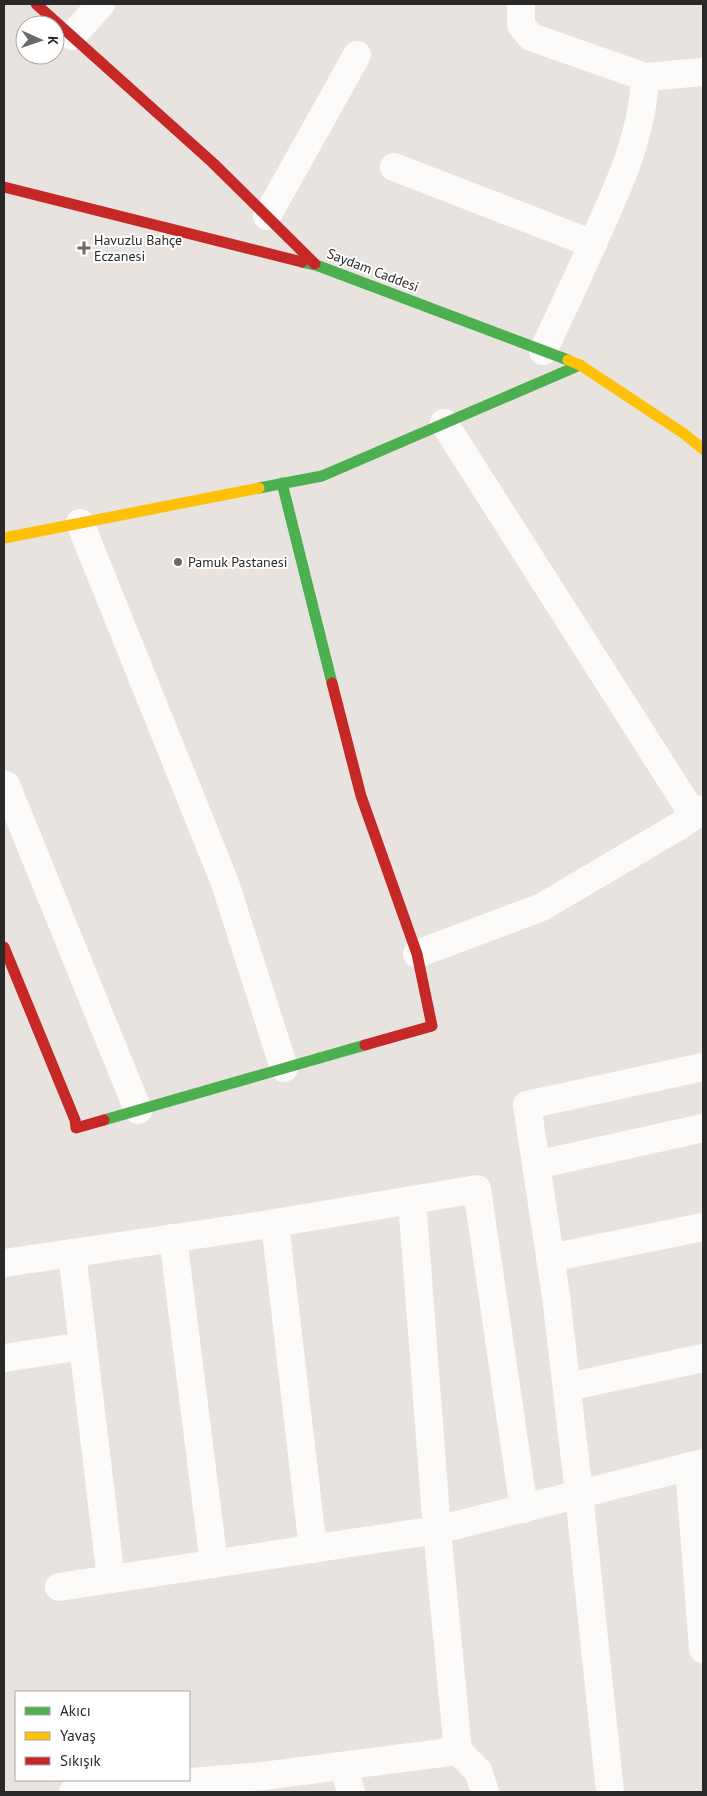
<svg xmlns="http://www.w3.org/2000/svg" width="707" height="1796" font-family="'PT Sans',sans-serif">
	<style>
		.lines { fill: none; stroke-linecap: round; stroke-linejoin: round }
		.street { stroke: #fcfbfa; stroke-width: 28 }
		.fast { stroke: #4caf50; stroke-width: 11 }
		.slow { stroke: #ffc107; stroke-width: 11 }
		.jam { stroke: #c62828; stroke-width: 11 }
		.poi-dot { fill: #6c6a68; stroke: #fff; stroke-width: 2 }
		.labels { text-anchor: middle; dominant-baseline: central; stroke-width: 4; stroke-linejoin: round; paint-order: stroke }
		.poi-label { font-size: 14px; fill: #292929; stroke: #fff; text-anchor: start }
		.street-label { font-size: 14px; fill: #292929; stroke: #fff }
	</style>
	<rect width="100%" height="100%" fill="#e8e3de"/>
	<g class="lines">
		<g class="street">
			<path d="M 521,4 L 521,25 L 531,37 L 645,77 C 643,133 619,186 596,236 C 579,275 561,313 543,351"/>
			<path d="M 72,36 L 101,4"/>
			<path d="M 645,77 L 703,72"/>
			<path d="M 394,167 L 593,244"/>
			<path d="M 267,216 L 357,55"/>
			<path d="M 444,423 L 694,816"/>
			<path d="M 80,523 L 225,883 L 284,1068"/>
			<path d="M 4,786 L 6,785 L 138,1110"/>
			<path d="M 417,954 L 542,907 L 679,826 L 703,809"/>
			<path d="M 536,1165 L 703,1128"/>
			<path d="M 275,1223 L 313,1549"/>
			<path d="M 173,1238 L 214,1564"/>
			<path d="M 72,1253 L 111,1579"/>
			<path d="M 550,1258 L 703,1227"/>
			<path d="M 4,1263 L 263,1225 L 477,1189 L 524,1509"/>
			<path d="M 4,1358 L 83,1346"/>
			<path d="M 567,1387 L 703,1358"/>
			<path d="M 689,1467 L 703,1649"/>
			<path d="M 59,1587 L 437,1530 L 703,1463"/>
			<path d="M 458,1751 L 478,1771 L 485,1792"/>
			<path d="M 344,1766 L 351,1792"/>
			<path d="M 73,1792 L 263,1776 L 458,1751 L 437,1530 L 412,1200"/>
			<path d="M 610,1792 L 579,1494 L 556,1296 L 527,1105 L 703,1067"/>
		</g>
		<g class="fast">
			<path d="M 302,262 L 316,265 L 568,360"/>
			<path d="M 282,483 L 332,683"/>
			<path d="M 259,488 L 322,476 L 580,365"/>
			<path d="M 104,1120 L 365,1045"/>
		</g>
		<g class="slow">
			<path d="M 568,360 L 580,365 L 683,433 L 703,449"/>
			<path d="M 4,538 L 259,488"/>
		</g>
		<g class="jam">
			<path d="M 36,4 L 213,163 L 315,264"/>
			<path d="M 4,187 L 302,262"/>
			<path d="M 332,683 L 361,796 L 417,954 L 432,1026 L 365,1045"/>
			<path d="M 4,947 L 75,1120 L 76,1128 L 104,1120"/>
		</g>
	</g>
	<g class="poi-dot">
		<path d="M81.5 240.5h5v5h5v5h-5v5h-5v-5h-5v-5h5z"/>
		<circle cx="178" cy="562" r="5"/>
	</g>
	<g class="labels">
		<g class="poi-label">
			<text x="94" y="240">Havuzlu Bahçe<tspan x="94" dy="16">Eczanesi</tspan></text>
			<text x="188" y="562">Pamuk Pastanesi</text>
		</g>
		<g class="street-label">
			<text transform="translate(373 270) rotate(21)">Saydam Caddesi</text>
		</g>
	</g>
	<rect width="707" height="1796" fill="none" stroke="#292929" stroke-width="10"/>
	<rect x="15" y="1691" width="175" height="90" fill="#ffffff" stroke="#a9a9a9"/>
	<rect x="25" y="1707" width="25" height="8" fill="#4caf50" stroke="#a9a9a9"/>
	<text x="60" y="1716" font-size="15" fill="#292929">Akıcı</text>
	<rect x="25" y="1732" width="25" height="8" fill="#ffc107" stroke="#a9a9a9"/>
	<text x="60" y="1741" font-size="15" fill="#292929">Yavaş</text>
	<rect x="25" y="1757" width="25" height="8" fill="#c62828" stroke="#a9a9a9"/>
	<text x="60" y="1766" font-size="15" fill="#292929">Sıkışık</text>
	<g transform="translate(40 40) rotate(92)"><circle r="24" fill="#ffffff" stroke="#a9a9a9"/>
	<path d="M0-4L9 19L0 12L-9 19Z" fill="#6c6a68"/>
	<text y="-8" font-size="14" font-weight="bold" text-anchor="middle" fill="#292929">K</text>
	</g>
</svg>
